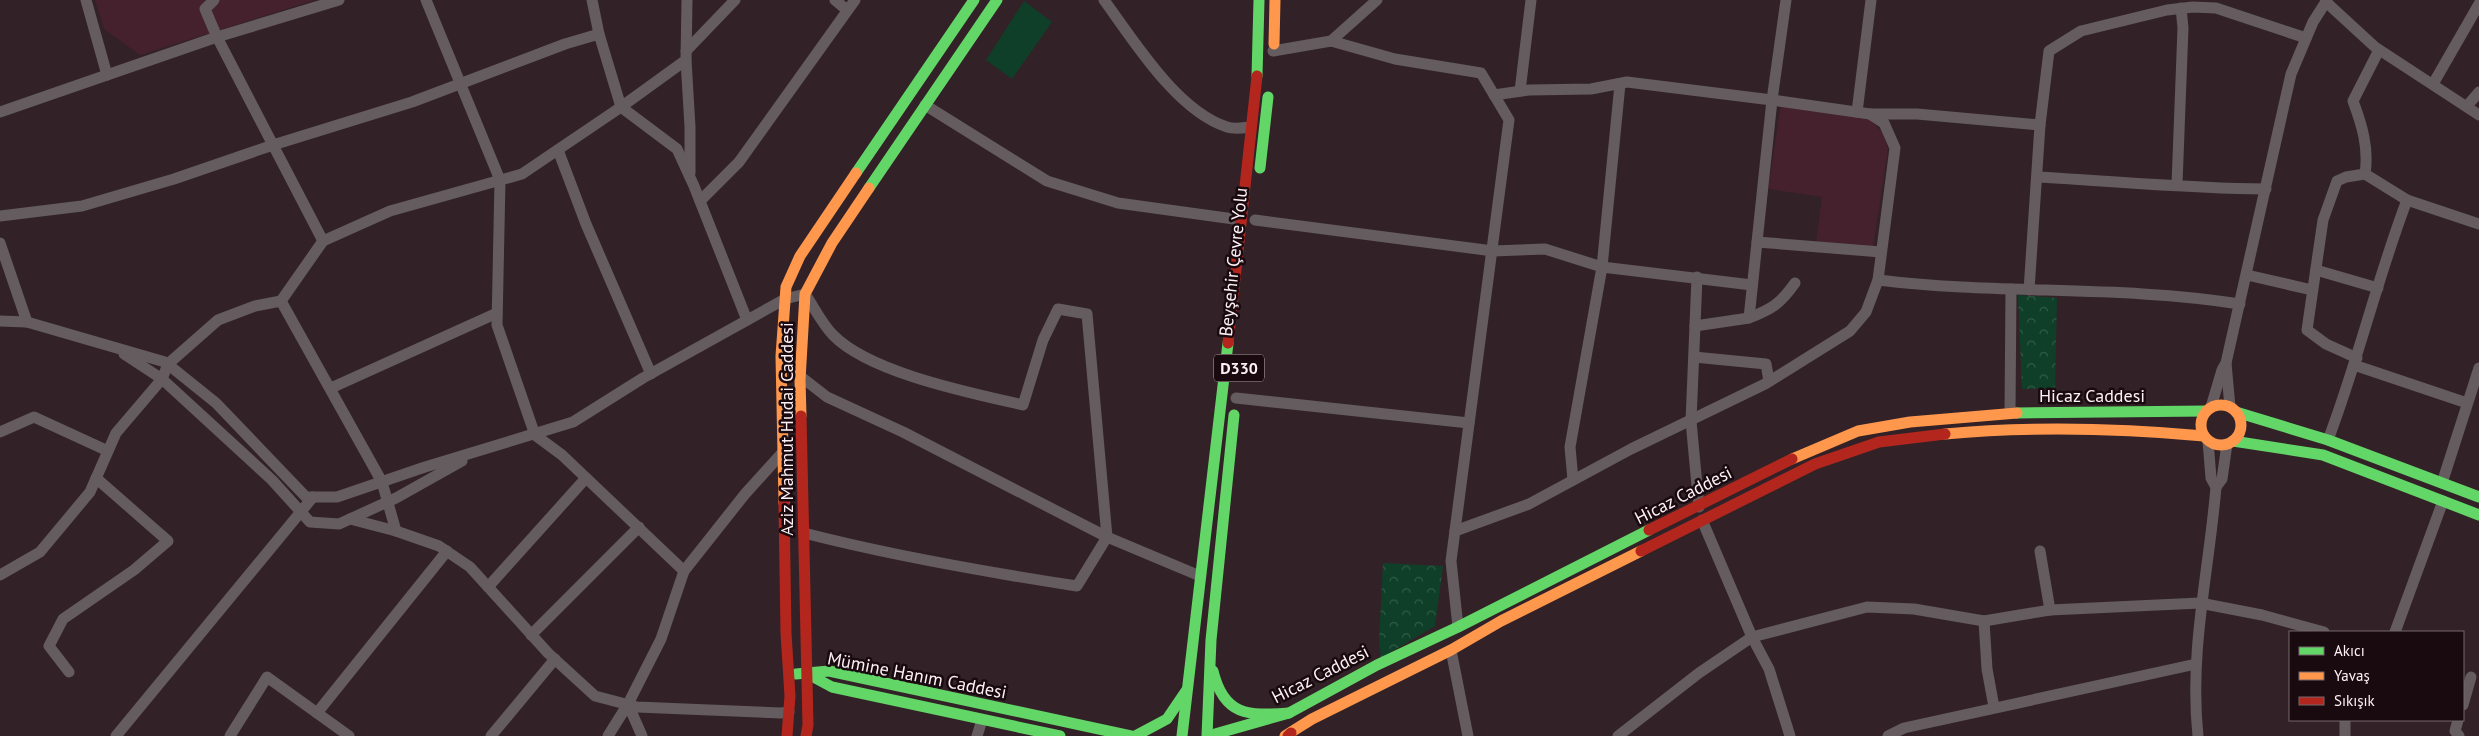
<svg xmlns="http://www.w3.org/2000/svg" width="2479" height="736" font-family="'PT Sans',sans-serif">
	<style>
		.built { fill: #44212c }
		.grass { fill: #0f3f28 }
		.park { fill: url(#park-crowns) }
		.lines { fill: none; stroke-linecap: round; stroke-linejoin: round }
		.street { stroke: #645c5e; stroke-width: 11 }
		.fast { stroke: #63d668; stroke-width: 11 }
		.slow { stroke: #ff974d; stroke-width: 11 }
		.jam { stroke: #b3261e; stroke-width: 11 }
		.labels { text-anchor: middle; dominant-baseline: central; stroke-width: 5; stroke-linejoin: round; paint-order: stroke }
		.shield { fill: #180a0f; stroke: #b9acaf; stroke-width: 1 }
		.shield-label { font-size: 16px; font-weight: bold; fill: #fef1f4 }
		.street-label { font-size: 18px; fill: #fef1f4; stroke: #180a0f }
	</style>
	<defs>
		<pattern id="park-crowns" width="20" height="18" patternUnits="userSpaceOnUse" patternTransform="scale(1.25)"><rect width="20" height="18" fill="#0f3f28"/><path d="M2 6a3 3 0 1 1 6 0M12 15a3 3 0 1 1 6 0" fill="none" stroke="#335b48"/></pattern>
	</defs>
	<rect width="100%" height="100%" fill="#322227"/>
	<g class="built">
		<path d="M 95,0 L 315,0 L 140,55 L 104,29 Z"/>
		<path d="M 1781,105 L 1869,118 L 1883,133 L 1888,149 L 1873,247 L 1816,243 L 1822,197 L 1768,189 Z"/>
	</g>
	<path class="grass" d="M 1024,1 L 1052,22 L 1012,79 L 986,60 Z"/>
	<g class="park">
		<path d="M 2018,295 L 2057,298 L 2055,388 L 2022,389 Z"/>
		<path d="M 1383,563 L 1443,566 L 1435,626 L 1381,658 L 1379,641 Z"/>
	</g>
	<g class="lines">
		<g class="street">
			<path d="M 426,0 L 500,180 L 497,325 L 535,435 L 562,455 L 684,571 L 661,639 L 628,704"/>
			<path d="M 592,0 L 599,34"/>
			<path d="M 687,0 L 686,60 L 621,107 L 522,174 L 390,211 L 323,241 L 273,145 L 412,102 L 565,44 L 599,34 L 621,107 L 677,149 L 694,186 L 747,320"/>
			<path d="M 835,0 L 847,10"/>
			<path d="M 1104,0 C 1134,41 1177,111 1227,127 C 1233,129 1243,128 1250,127"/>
			<path d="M 2326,2 L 2375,47 L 2479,115"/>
			<path d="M 1331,41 L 1395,59 L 1481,73 L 1509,120 L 1451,561 L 1458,627"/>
			<path d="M 2379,50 L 2353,101 C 2362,125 2369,148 2365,174 L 2407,200 L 2479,224"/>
			<path d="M 686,51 L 735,0"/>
			<path d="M 1273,51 L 1331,41 L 1377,0"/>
			<path d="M 686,60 L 690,127 L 690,173"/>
			<path d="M 107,75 L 217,37 L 339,0"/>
			<path d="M 1620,84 L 1602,267 L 1752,285"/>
			<path d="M 2433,84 L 2479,4"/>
			<path d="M 1520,91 L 1531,0"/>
			<path d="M 925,105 L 1047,181 L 1118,203 L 1241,220"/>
			<path d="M 2467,106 L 2479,92"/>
			<path d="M 0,112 L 107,75 L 86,0"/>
			<path d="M 1857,112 L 1871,0"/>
			<path d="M 1870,114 L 1917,114 L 2040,125"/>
			<path d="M 558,150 L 586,224 L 651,374"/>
			<path d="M 2037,177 C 2113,181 2190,189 2266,189"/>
			<path d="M 2177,184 L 2183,28 L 2181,8"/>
			<path d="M 700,201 L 739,162 L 855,0"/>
			<path d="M 0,216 L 82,206 L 174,179 L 273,145 L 217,37 L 205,9 L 214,0"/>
			<path d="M 1255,220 L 1493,251 L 1545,249 L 1602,267 L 1570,447 L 1573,480"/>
			<path d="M 1757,242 L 1881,252"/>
			<path d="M 0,243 L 27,322"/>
			<path d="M 2316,270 L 2378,288"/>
			<path d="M 2247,275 L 2312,290"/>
			<path d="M 1697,277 L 1691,421 L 1699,507"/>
			<path d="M 1878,280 C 1998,295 2120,285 2240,304"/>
			<path d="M 2029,290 L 2040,125 L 2049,51 L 2081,31 L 2167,10 L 2193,7 L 2216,8 L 2306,38"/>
			<path d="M 281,301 L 382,482 L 396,531 L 350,519"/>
			<path d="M 1749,318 C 1772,309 1780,304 1795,283"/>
			<path d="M 0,321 L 27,322 L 165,362 L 216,403 L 306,497 L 337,497 L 425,467 L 573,422 L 643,378 L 785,299 L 805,294 C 814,307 822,324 833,335 C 870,373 971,393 1023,405 L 1043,340 L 1058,309 L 1087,314 L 1107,537 L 1077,586 C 986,572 893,556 804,533"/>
			<path d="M 1695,326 L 1749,318 L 1772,100 L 1786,0"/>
			<path d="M 124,354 L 162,379 L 272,480 L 310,522 L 339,524 L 396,498 L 462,461"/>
			<path d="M 1694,357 L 1766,364 L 1769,381"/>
			<path d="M 2357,358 L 2326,344 L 2307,330 L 2323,220 L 2337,181 L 2346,177 L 2365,174"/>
			<path d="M 2226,363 L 2230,407"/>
			<path d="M 2354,365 L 2467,403"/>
			<path d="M 800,376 L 827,397 L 903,432 L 1107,537 L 1200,576"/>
			<path d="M 331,388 L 497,313"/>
			<path d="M 1236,398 L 1469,423"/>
			<path d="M 2211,407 L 2222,370 L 2226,363 L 2291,74 L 2313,22 L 2327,0"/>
			<path d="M 2010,413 L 2011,289"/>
			<path d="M 0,432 L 34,417 L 108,451"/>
			<path d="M 2328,440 C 2358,361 2377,279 2407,200"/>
			<path d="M 2208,441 L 2211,478 L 2216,487 L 2222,479 L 2227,444"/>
			<path d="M 2442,483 L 2479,368"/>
			<path d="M 1702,520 L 1752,637 L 1769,669 L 1790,736"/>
			<path d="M 396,531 L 439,546 L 470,567 L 548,653 L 595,696 L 637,707 L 781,713 L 789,712"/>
			<path d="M 1455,531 L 1529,504 L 1631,449 L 1765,384 L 1850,331 L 1866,312 L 1878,280 L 1895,148 L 1884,123 L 1870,114 L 1772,100 L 1627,82 L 1591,89 L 1529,90 L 1494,95"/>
			<path d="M 2040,551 L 2050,610"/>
			<path d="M 684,571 L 745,494 L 783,452"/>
			<path d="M 0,575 L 40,552 L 90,492 L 116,433 L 162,379 L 168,364 L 218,320 L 255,306 L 281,301 L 323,241"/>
			<path d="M 488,587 L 586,478"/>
			<path d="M 1984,621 L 1987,669 L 1994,707"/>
			<path d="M 2395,632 L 2443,501"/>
			<path d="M 531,635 L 639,527"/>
			<path d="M 1451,650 L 1468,736"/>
			<path d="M 69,672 L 49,646 L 63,619 L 134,570 L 168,541 L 96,478"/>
			<path d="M 2463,705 L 2471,677"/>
			<path d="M 317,713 L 447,551"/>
			<path d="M 2345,720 L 2345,736"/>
			<path d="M 2458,720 L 2455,731 L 2459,736"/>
			<path d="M 116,736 L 313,497"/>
			<path d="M 230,736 L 267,677 L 349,736"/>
			<path d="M 491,736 L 555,659"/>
			<path d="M 608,736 L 628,704 L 642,736"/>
			<path d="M 977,736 L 982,720"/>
			<path d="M 1618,736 L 1699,673 L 1752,637 L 1867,607 L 1914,609 L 1984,621 L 2050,610 L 2200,603 L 2262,615 L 2324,632"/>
			<path d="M 1888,736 L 1904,728 L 2196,664"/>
			<path d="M 2198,736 C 2189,651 2209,571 2216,487"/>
		</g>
		<g class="fast">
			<path d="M 1257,76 L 1259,0"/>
			<path d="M 1260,168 L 1268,97"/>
			<path d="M 856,173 L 974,0"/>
			<path d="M 869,188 L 997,0"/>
			<path d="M 2236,412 L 2328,440 L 2479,497"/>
			<path d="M 2017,413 L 2206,411"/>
			<path d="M 2233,441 L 2323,455 L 2479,515"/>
			<path d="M 1213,671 C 1224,716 1248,716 1289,713"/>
			<path d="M 806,673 L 832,687 L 1060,736"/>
			<path d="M 796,674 L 829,671 L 1131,736"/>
			<path d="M 1135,736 L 1167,719 L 1186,691"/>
			<path d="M 1182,736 L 1228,343"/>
			<path d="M 1207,736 L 1211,640 L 1234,415"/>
			<path d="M 1208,736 L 1289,713 L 1377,665 L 1458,627 L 1649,530"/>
		</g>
		<g class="slow">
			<path d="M 1274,44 L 1275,0"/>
			<circle cx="2221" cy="425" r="20"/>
			<path d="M 801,416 L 800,380 L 805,294 L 832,243 L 869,188"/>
			<path d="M 1945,434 C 2033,426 2116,428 2204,436"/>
			<path d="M 1792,459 L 1858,431 L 1910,422 L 2017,413"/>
			<path d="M 784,503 L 781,356 L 786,287 L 800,256 L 856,173"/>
			<path d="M 1285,736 L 1312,719 L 1451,650 L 1501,621 L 1641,551"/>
		</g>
		<g class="jam">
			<path d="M 1228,343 L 1257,76"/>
			<path d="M 801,416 L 808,725 L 806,736"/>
			<path d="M 784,503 L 786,633 L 790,696 L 787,736"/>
			<path d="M 1649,530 L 1792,459"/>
			<path d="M 1641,551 L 1815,464 L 1879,442 L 1945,434"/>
			<path d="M 1288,736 L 1291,733"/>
		</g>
	</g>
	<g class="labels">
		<rect class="shield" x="1214" y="354.5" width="50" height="27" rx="4"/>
		<g class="shield-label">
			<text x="1239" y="368">D330</text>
		</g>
		<g class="street-label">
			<text transform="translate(1233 262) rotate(-84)">Beyşehir Çevre Yolu</text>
			<text x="2092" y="395">Hicaz Caddesi</text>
			<text transform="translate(786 429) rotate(-90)">Aziz Mahmut Hudai Caddesi</text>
			<text transform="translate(1683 495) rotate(-27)">Hicaz Caddesi</text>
			<text transform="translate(1320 674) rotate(-27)">Hicaz Caddesi</text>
			<text transform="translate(917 675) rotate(11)">Mümine Hanım Caddesi</text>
		</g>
	</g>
	<rect x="2289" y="631" width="175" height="90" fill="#180a0f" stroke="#74666b"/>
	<rect x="2299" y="647" width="25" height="8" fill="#63d668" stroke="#74666b"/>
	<text x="2334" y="656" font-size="15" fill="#fef1f4">Akıcı</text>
	<rect x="2299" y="672" width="25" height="8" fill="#ff974d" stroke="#74666b"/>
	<text x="2334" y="681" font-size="15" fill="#fef1f4">Yavaş</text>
	<rect x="2299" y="697" width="25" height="8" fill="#b3261e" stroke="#74666b"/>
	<text x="2334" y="706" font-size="15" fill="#fef1f4">Sıkışık</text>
</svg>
